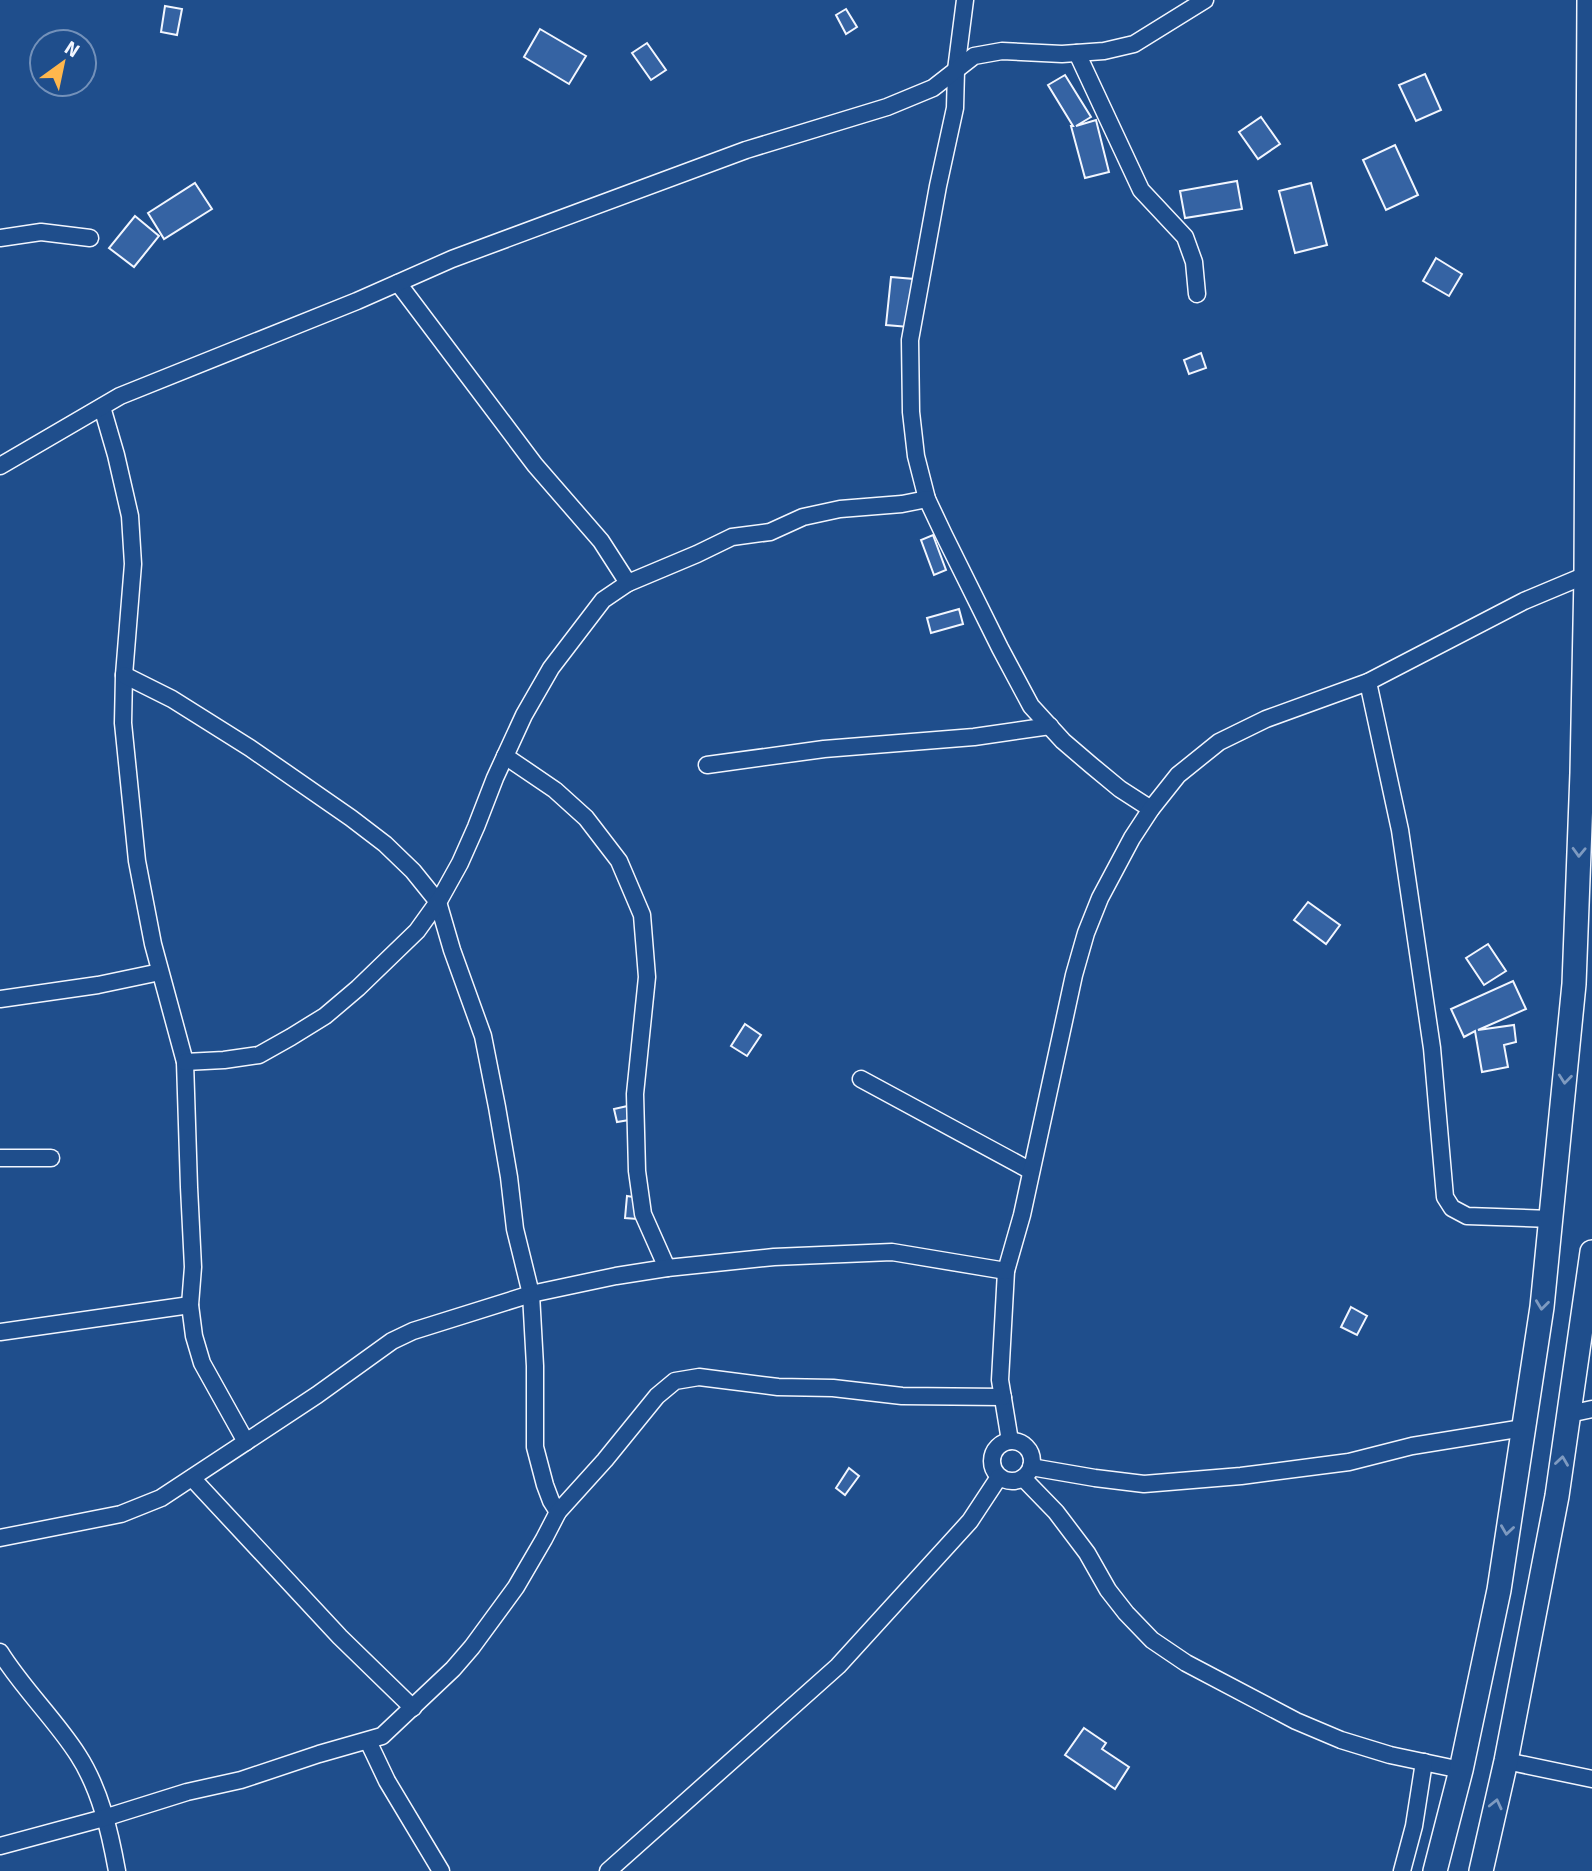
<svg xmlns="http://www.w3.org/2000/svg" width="1592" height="1871" font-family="Signika,sans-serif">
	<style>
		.building { fill: #3563a3; stroke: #f2f6ff; stroke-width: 2 }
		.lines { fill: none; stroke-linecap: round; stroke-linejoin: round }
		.minor-casing { stroke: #f2f6ff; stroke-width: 19 }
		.secondary-casing { stroke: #f2f6ff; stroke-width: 26 }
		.minor { stroke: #1f4e8c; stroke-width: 16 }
		.secondary { stroke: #1f4e8c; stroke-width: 23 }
		.oneway { stroke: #7e9ac0 }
	</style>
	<rect width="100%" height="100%" fill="#1f4e8c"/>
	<g class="building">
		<path d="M 165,6 L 182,9 L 177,35 L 161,32 Z"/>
		<path d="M 846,9 L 857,27 L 846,34 L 836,15 Z"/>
		<path d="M 540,29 L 586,56 L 569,84 L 524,57 Z"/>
		<path d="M 647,43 L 666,70 L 651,80 L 632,53 Z"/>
		<path d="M 1425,74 L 1441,110 L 1416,121 L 1399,85 Z"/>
		<path d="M 1065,75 L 1091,117 L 1076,126 L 1096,120 L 1109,172 L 1085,178 L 1071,126 L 1073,126 L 1048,85 Z"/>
		<path d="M 1261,117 L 1280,144 L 1258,159 L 1239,132 Z"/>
		<path d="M 1395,145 L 1418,195 L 1386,210 L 1363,160 Z"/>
		<path d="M 1237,181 L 1242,209 L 1185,218 L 1180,191 Z"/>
		<path d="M 195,183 L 212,209 L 164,239 L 148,213 Z"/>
		<path d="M 1311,183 L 1327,245 L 1295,253 L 1279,191 Z"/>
		<path d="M 135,216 L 159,236 L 134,267 L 109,248 Z"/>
		<path d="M 1436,258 L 1462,274 L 1449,296 L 1423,281 Z"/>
		<path d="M 891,277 L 914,279 L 909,327 L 886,325 Z"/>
		<path d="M 1201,353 L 1206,368 L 1189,374 L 1184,360 Z"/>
		<path d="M 933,535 L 946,570 L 934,575 L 921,540 Z"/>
		<path d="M 959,609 L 963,624 L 931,633 L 927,618 Z"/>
		<path d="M 1308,902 L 1340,925 L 1326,944 L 1294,920 Z"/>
		<path d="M 1488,944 L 1506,971 L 1484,985 L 1466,958 Z"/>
		<path d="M 1513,981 L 1526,1009 L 1478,1030 L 1514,1025 L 1516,1042 L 1504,1045 L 1508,1067 L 1482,1072 L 1475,1031 L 1464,1037 L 1451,1009 Z"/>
		<path d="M 745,1024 L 761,1035 L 747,1056 L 731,1046 Z"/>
		<path d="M 632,1105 L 635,1119 L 617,1122 L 614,1109 Z"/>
		<path d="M 627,1196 L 640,1198 L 637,1219 L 625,1218 Z"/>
		<path d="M 1351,1307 L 1367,1316 L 1357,1335 L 1341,1327 Z"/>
		<path d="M 849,1468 L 859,1476 L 845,1495 L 836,1488 Z"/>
		<path d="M 1084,1728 L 1106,1743 L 1102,1749 L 1129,1767 L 1115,1789 L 1065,1755 Z"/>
	</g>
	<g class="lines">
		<defs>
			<g id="minor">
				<path d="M 965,0 L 956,70 L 955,108 L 938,186 L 910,340 L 911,412 L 916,456 L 927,499 L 944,535 L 1000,648 L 1031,706 L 1063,741 L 1091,765 L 1120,789 L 1151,809"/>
				<path d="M 1077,53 L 1141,190 L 1185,237 L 1194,262 L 1197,294"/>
				<path d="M 0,238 L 41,232 L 90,238"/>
				<path d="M 398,283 L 535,465 L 601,541 L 628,583"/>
				<path d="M 102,407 L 116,455 L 130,516 L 133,564 L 124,675 L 123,723 L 137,861 L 153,944 L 185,1062 L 189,1187 L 193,1267 L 190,1305 L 194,1336 L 202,1363 L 246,1442"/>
				<path d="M 0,466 L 120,396 L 357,301 L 452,259 L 746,150 L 887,107 L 933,88 L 974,56 L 1002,51 L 1062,54 L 1104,51 L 1134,44 L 1205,0"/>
				<path d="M 124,675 L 172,699 L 250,748 L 351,818 L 385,844 L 413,871 L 438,902 L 452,950 L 483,1036 L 497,1107 L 509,1177 L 515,1229 L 531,1294 L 535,1366 L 535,1447 L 545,1485 L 551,1501 L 558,1512"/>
				<path d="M 1368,682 L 1400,830 L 1432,1048 L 1445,1197 L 1452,1208 L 1467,1216 L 1551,1219"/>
				<path d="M 505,756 L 555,790 L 586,818 L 619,861 L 642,915 L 647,977 L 635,1094 L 637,1171 L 643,1214 L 667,1268"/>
				<path d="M 707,765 L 824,749 L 974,737 L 1050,726"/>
				<path d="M 0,999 L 98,985 L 160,972"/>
				<path d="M 185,1062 L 224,1060 L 259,1055 L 291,1037 L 325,1016 L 358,988 L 417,931 L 440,899 L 460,863 L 476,827 L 495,778 L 524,715 L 551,668 L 603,600 L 628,583 L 697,554 L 732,537 L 770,532 L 803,517 L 840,509 L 902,504 L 927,499"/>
				<path d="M 861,1079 L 1031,1171"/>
				<path d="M 0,1158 L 51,1158"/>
				<path d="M 0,1332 L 190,1305"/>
				<path d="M 1569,1414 L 1592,1409"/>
				<circle cx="1012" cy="1461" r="20"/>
				<path d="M 1010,1441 L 1000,1380 L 1006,1271 L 1022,1215 L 1074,975 L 1086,933 L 1100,898 L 1132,838 L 1151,809 L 1178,775 L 1219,742 L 1266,719 L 1368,682 L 1524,601 L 1586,575"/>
				<path d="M 1031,1467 L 1095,1478 L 1144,1484 L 1241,1476 L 1349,1462 L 1412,1446 L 1523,1428"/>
				<path d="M 192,1478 L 340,1637 L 413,1708"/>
				<path d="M 1023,1478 L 1056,1512 L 1087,1553 L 1108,1590 L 1126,1613 L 1152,1640 L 1186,1663 L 1296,1721 L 1341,1740 L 1390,1755 L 1461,1770"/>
				<path d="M 0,1538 L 121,1514 L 161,1498 L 317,1395 L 392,1341 L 413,1331 L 531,1294 L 616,1276 L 667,1268 L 774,1257 L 892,1252 L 1006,1271"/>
				<path d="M 0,1652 C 23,1689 55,1719 78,1755 C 100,1789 110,1832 117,1871"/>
				<path d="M 368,1741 L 387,1781 L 441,1871"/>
				<path d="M 1506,1761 L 1592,1779"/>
				<path d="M 0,1846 L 104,1818 L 187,1792 L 241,1780 L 319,1754 L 382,1736 L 453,1669 L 472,1647 L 516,1587 L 544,1539 L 558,1512 L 605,1460 L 657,1396 L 675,1381 L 699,1377 L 778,1387 L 833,1388 L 902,1396 L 1003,1397"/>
				<path d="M 608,1871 L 838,1666 L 970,1521 L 999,1477"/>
				<path d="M 1402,1871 L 1414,1826 L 1424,1762"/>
			</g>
			<g id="secondary">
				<path d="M 1435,1871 L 1461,1770 L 1499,1590 L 1542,1307 L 1574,984 L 1582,773 L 1586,575 L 1589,0"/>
				<path d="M 1481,1871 L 1506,1761 L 1557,1496 L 1592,1252"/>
			</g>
		</defs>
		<use href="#minor" class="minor-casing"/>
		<use href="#secondary" class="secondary-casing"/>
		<use href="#minor" class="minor"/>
		<use href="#secondary" class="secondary"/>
	</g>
	<defs><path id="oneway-chevron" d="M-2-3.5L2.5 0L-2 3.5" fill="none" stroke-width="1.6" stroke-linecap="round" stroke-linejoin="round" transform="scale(1.75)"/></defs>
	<g class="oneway">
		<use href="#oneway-chevron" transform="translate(1579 852) rotate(92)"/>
		<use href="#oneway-chevron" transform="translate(1565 1079) rotate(96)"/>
		<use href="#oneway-chevron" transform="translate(1542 1305) rotate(97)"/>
		<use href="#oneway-chevron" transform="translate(1562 1461) rotate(-82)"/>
		<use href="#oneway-chevron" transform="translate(1507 1530) rotate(98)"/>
		<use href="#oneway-chevron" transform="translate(1496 1804) rotate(-77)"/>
	</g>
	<g transform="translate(63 63) rotate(33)"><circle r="33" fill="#1f4e8c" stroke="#7391ba" stroke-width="2"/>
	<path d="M0-5L12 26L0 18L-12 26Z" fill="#ffb74d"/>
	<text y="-10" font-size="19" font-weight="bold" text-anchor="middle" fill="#f2f6ff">N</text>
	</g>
</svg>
